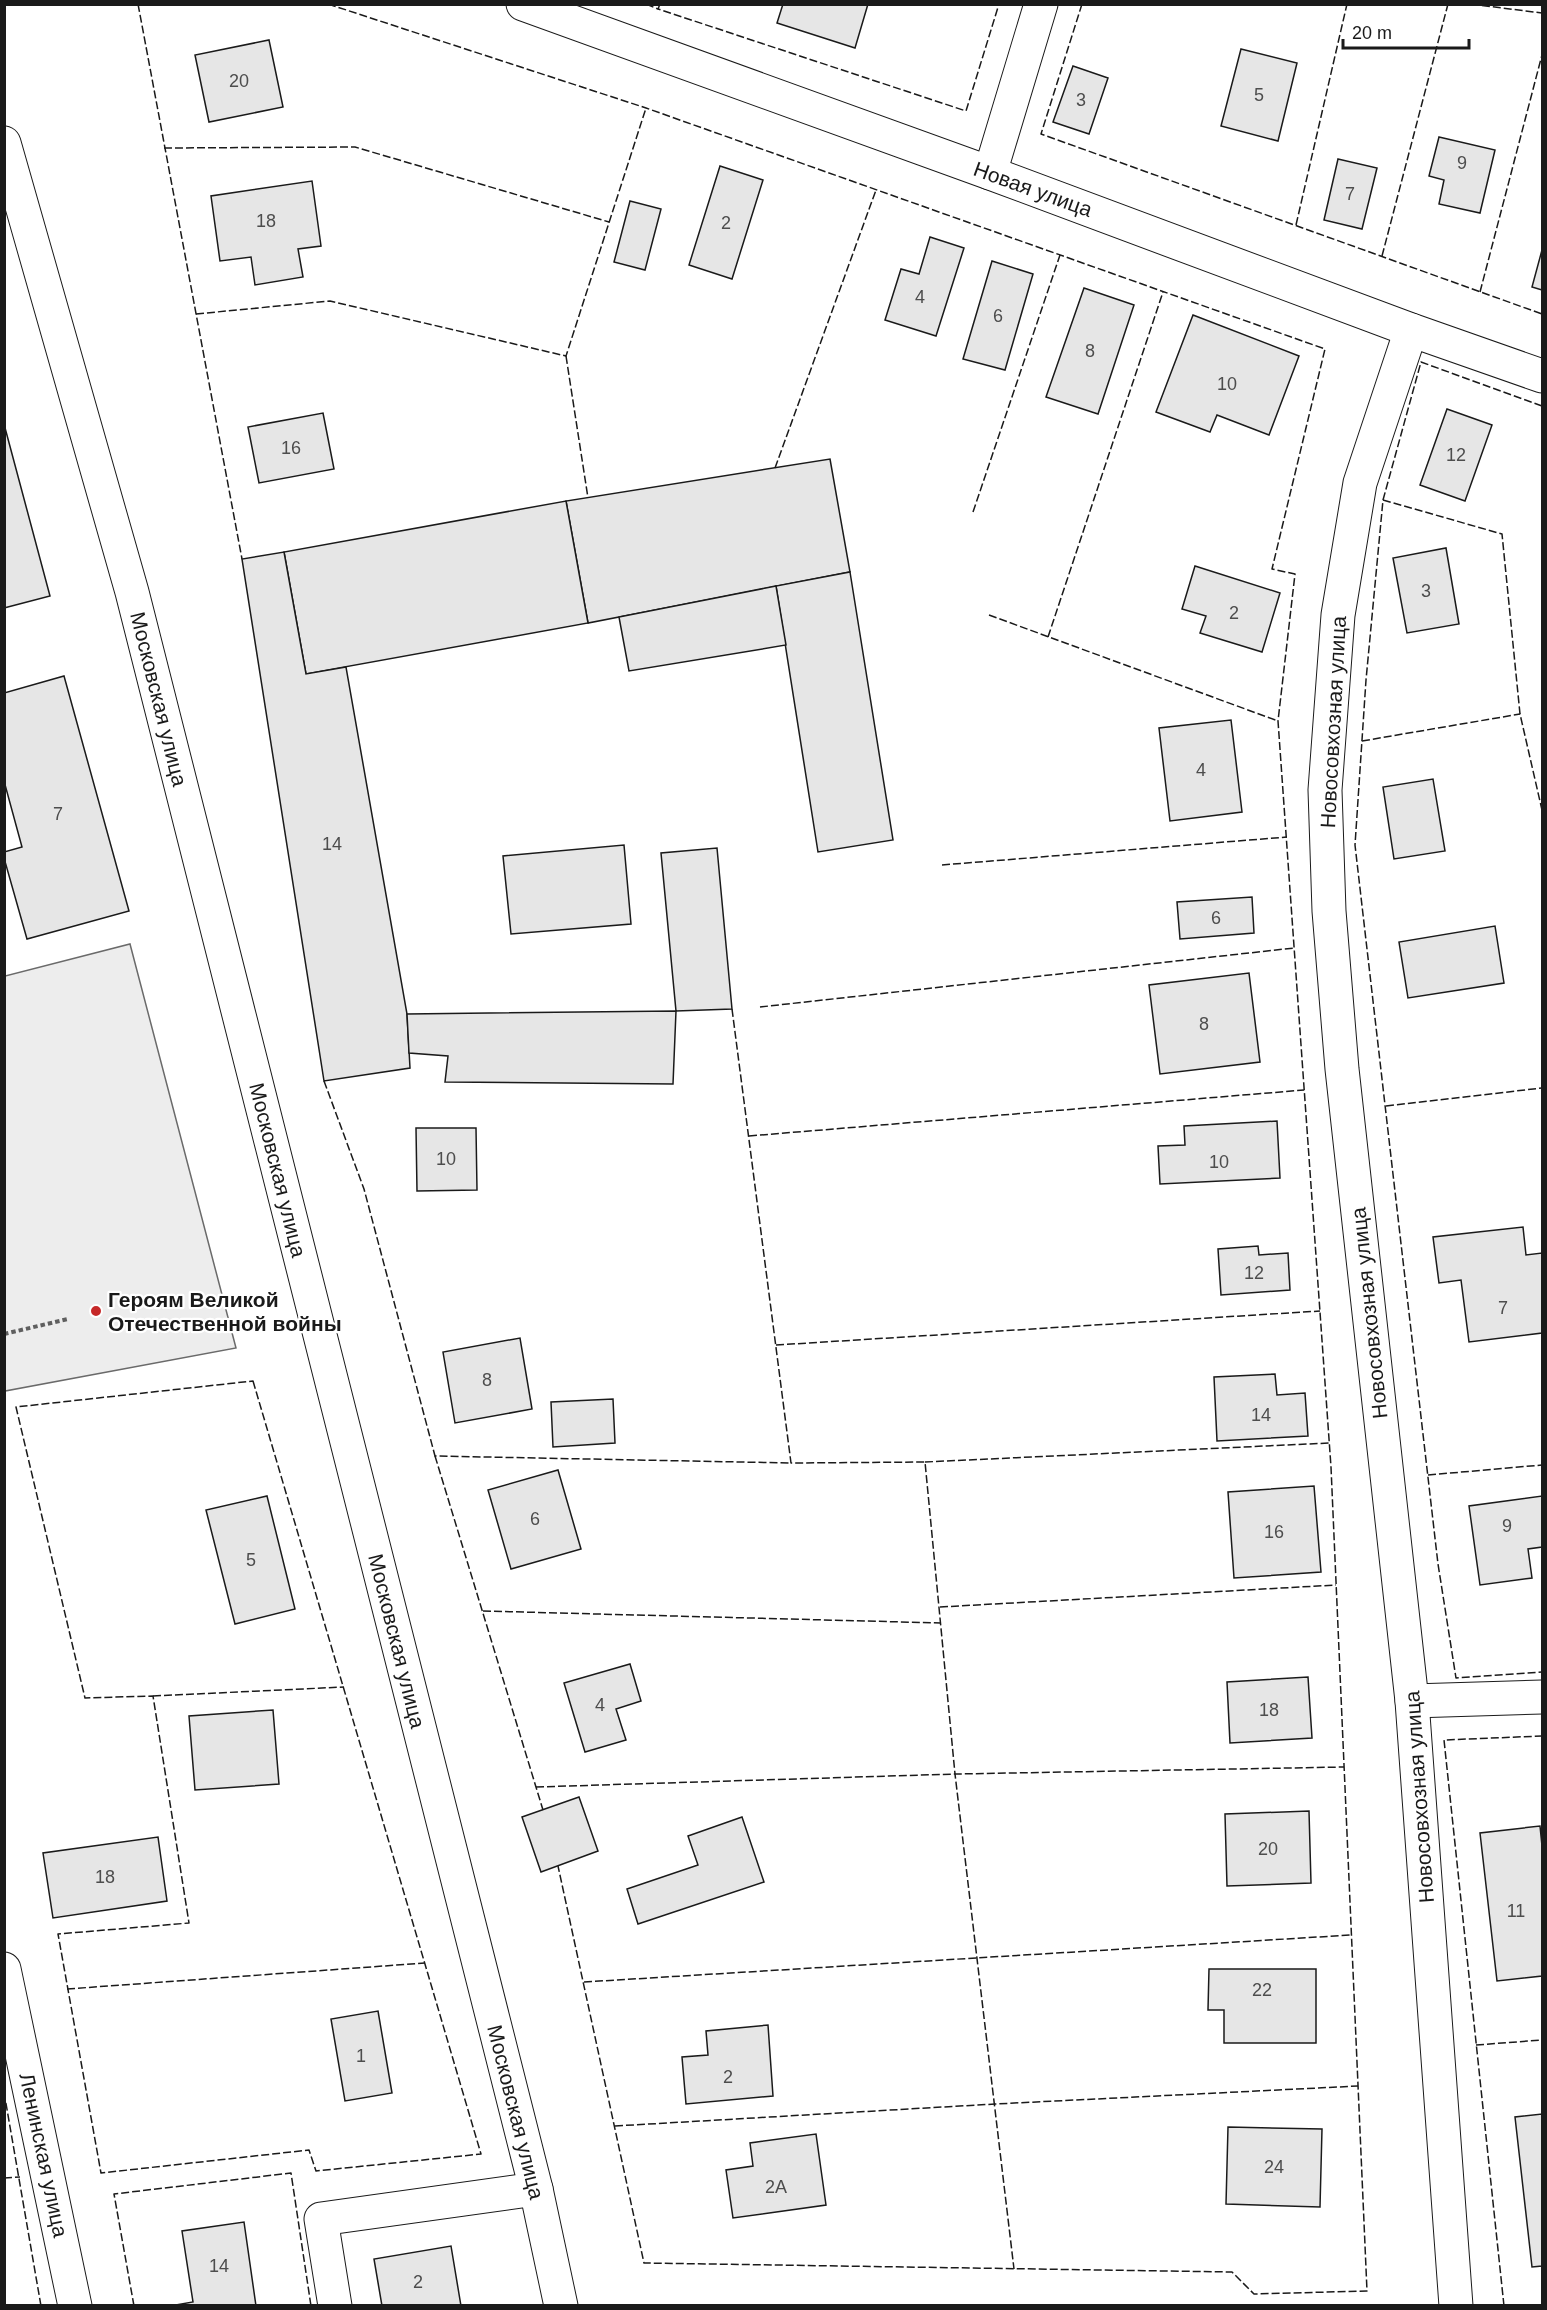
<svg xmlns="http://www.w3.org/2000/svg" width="1547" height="2310" font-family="Helvetica,sans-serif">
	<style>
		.built { fill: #ededed; stroke: #6a6a6a; stroke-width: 1.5 }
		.building { fill: #e6e6e6; stroke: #1a1a1a; stroke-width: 1.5 }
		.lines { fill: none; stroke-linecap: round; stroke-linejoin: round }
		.minor-casing { stroke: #1a1a1a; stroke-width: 35 }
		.path { stroke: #5f5f5f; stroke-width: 4; stroke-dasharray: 4.5 3; stroke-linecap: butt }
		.minor { stroke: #fff; stroke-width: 33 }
		.fence { stroke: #1a1a1a; stroke-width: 1.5; stroke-dasharray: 8 3; stroke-linecap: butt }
		.poi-dot { fill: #c62828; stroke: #fff; stroke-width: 2 }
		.labels { text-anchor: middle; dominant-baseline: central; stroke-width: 4.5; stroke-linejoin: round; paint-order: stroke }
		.number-label { font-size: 18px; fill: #4d4d4d }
		.street-label { font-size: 21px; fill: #1a1a1a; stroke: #fff }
		.poi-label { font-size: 21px; font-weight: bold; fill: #1a1a1a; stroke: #fff; text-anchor: start }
	</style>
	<rect width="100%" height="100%" fill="#fff"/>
	<path class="built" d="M 130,944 L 236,1348 L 5,1391 L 5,976 Z"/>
	<g class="building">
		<path d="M 783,4 L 868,4 L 855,48 L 777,23 Z"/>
		<path d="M 269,40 L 283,107 L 209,122 L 195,55 Z"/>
		<path d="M 1241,49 L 1297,63 L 1278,141 L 1221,126 Z"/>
		<path d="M 1073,66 L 1108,78 L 1089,134 L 1053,122 Z"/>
		<path d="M 1439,137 L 1495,150 L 1480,213 L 1439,204 L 1444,180 L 1429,176 Z"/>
		<path d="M 1338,159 L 1377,168 L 1362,229 L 1324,220 Z"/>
		<path d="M 720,166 L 763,180 L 732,279 L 689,265 Z"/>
		<path d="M 312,181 L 321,246 L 298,249 L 303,277 L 255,285 L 251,257 L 220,261 L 211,196 Z"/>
		<path d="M 630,201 L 661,209 L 645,270 L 614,262 Z"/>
		<path d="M 930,237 L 964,248 L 936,336 L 885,320 L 901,269 L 919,274 Z"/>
		<path d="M 1542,250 L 1542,290 L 1532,287 Z"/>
		<path d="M 992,261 L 1033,274 L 1005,370 L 963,359 Z"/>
		<path d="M 1084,288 L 1134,305 L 1098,414 L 1046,397 Z"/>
		<path d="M 1193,315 L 1299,356 L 1269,435 L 1217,415 L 1210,432 L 1156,412 Z"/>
		<path d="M 1447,409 L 1492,425 L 1465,501 L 1420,485 Z"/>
		<path d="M 323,413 L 334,469 L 259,483 L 248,427 Z"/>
		<path d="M 4,424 L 50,596 L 4,608 Z"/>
		<path d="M 830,459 L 850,572 L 588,623 L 566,501 Z"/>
		<path d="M 566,501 L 588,623 L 306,674 L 284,552 Z"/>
		<path d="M 1446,548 L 1459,624 L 1407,633 L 1393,558 Z"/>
		<path d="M 284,552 L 306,674 L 346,667 L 407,1014 L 410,1068 L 324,1081 L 242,559 Z"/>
		<path d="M 1195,566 L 1280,593 L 1262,652 L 1200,633 L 1206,616 L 1182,609 Z"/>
		<path d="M 850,572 L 893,840 L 818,852 L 776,586 Z"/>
		<path d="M 776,586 L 786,645 L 629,671 L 619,617 Z"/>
		<path d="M 64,676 L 129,911 L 27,939 L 4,858 L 4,852 L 22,847 L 4,781 L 4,693 Z"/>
		<path d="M 1231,720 L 1242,812 L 1170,821 L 1159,728 Z"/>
		<path d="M 1433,779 L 1445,851 L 1394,859 L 1383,787 Z"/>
		<path d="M 624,845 L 631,924 L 511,934 L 503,856 Z"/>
		<path d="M 717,848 L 732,1009 L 676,1011 L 661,853 Z"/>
		<path d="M 1252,897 L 1254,933 L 1180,939 L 1177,902 Z"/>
		<path d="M 1495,926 L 1504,983 L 1408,998 L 1399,942 Z"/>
		<path d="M 1249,973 L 1260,1062 L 1160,1074 L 1149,985 Z"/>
		<path d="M 676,1011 L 673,1084 L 445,1082 L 448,1056 L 409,1053 L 407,1014 Z"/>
		<path d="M 1277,1121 L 1280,1178 L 1160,1184 L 1158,1146 L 1185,1145 L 1184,1126 Z"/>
		<path d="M 416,1128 L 476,1128 L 477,1190 L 417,1191 Z"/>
		<path d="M 1523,1227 L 1526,1255 L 1542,1253 L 1542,1333 L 1469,1342 L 1461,1280 L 1439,1283 L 1433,1237 Z"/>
		<path d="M 1258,1246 L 1259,1255 L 1288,1253 L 1290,1290 L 1221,1295 L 1218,1249 Z"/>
		<path d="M 520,1338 L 532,1409 L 455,1423 L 443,1352 Z"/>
		<path d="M 1275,1374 L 1277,1395 L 1305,1393 L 1308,1436 L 1217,1441 L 1214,1377 Z"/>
		<path d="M 613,1399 L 615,1443 L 553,1447 L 551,1402 Z"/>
		<path d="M 558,1470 L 581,1549 L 511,1569 L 488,1490 Z"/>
		<path d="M 1314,1486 L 1321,1572 L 1234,1578 L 1228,1492 Z"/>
		<path d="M 267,1496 L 295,1609 L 235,1624 L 206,1510 Z"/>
		<path d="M 1542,1496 L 1542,1547 L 1528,1549 L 1532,1578 L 1480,1585 L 1469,1506 Z"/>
		<path d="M 630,1664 L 641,1701 L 616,1709 L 626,1740 L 585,1752 L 564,1683 Z"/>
		<path d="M 1308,1677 L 1312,1738 L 1230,1743 L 1227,1682 Z"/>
		<path d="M 273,1710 L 279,1784 L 195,1790 L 189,1716 Z"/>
		<path d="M 579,1797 L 598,1851 L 541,1872 L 522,1817 Z"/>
		<path d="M 1309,1811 L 1311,1883 L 1227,1886 L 1225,1814 Z"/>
		<path d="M 742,1817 L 764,1882 L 638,1924 L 627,1889 L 698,1865 L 688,1836 Z"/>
		<path d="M 1540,1826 L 1542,1846 L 1542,1976 L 1497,1981 L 1480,1833 Z"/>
		<path d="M 158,1837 L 167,1901 L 53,1918 L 43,1853 Z"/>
		<path d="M 1209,1969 L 1316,1969 L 1316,2043 L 1224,2043 L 1224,2010 L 1208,2010 Z"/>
		<path d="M 378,2011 L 392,2093 L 345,2101 L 331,2019 Z"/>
		<path d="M 768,2025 L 773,2096 L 686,2104 L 682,2057 L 708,2055 L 706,2031 Z"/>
		<path d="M 1542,2114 L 1542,2266 L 1532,2267 L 1515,2117 Z"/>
		<path d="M 1228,2127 L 1322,2129 L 1320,2207 L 1226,2204 Z"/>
		<path d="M 816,2134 L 826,2205 L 733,2218 L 726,2170 L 753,2166 L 750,2143 Z"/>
		<path d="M 244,2222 L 256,2306 L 170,2306 L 193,2302 L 182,2231 Z"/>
		<path d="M 451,2246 L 461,2306 L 382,2306 L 374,2259 Z"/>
	</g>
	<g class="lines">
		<defs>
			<g id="minor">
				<path d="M 523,4 L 990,173 L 1411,330 L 1542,376"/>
				<path d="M 4,143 L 132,592 L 536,2189 L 561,2306"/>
				<path d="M 990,173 L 1041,4"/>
				<path d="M 1411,330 L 1360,483 L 1338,615 L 1325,790 L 1329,911 L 1342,1069 L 1412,1701 L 1456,2306"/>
				<path d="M 1412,1701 L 1542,1697"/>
				<path d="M 4,1969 L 75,2306"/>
				<path d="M 335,2306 L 321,2219 L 536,2189"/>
			</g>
		</defs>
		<use href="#minor" class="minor-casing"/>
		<path class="path" d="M 4,1334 L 68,1319"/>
		<use href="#minor" class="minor"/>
		<g class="fence">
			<path d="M 138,4 L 242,559"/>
			<path d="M 328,4 L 646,108 L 1325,349 L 1272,569 L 1295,574 L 1278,721 L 1331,1467 L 1367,2291 L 1254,2294 L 1232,2272 L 644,2263 L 558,1866"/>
			<path d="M 646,4 L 658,9"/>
			<path d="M 660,4 L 658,9 L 966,111 L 999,4"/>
			<path d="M 1082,4 L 1041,134 L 1542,314"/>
			<path d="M 1471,4 L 1542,13"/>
			<path d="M 164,148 L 355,147 L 609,222"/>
			<path d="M 1296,225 L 1347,4"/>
			<path d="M 1382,256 L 1448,4"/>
			<path d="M 1480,292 L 1542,55"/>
			<path d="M 196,314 L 330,301 L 566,356 L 646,108"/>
			<path d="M 566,356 L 588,498"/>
			<path d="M 1542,406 L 1421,362 L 1383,500 L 1366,680 L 1355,845 L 1438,1564 L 1456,1678 L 1542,1672"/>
			<path d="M 775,468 L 876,190"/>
			<path d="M 1383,500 L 1502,534 L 1520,714 L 1542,810"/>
			<path d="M 973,512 L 1060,255"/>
			<path d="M 989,615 L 1278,721"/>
			<path d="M 1048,637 L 1163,292"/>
			<path d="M 1362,741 L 1520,714"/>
			<path d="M 942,865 L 1287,837"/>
			<path d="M 760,1007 L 1294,948"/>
			<path d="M 732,1009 L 791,1463 L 925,1462 L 955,1774 L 1014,2269"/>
			<path d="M 324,1081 L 364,1189 L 435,1456 L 791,1463"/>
			<path d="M 1386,1106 L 1542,1088"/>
			<path d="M 749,1136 L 1304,1090"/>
			<path d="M 776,1345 L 1320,1311"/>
			<path d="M 253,1381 L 481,2154 L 316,2171 L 309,2150 L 101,2173 L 58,1934 L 189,1923 L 153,1696 L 85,1698 L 16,1407 Z"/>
			<path d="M 435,1456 L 543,1810"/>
			<path d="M 925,1462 L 1329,1443"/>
			<path d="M 1428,1475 L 1542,1465"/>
			<path d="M 940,1607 L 1336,1585"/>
			<path d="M 483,1611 L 941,1623"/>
			<path d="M 153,1696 L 344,1687"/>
			<path d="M 536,1787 L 955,1774 L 1344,1767"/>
			<path d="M 584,1982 L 1351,1935"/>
			<path d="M 67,1989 L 425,1963"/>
			<path d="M 1476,2045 L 1542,2040"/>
			<path d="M 4,2092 L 41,2306"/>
			<path d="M 615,2126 L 995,2104 L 1358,2086"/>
			<path d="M 4,2178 L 20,2177"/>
			<path d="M 134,2306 L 114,2194 L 291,2173 L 311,2306"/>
			<path d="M 1504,2306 L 1444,1740 L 1542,1736"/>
		</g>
	</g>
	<circle class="poi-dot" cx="96" cy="1311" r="6"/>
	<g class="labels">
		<g class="number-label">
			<text x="239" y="81">20</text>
			<text x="1259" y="95">5</text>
			<text x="1081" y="100">3</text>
			<text x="1462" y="163">9</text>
			<text x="1350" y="194">7</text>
			<text x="266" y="221">18</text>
			<text x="726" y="223">2</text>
			<text x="920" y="297">4</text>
			<text x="998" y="316">6</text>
			<text x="1090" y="351">8</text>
			<text x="1227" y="384">10</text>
			<text x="291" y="448">16</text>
			<text x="1456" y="455">12</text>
			<text x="1426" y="591">3</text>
			<text x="1234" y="613">2</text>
			<text x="1201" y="770">4</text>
			<text x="58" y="814">7</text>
			<text x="332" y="844">14</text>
			<text x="1216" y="918">6</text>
			<text x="1204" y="1024">8</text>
			<text x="446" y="1159">10</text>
			<text x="1219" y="1162">10</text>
			<text x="1254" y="1273">12</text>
			<text x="1503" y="1308">7</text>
			<text x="487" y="1380">8</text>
			<text x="1261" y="1415">14</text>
			<text x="535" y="1519">6</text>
			<text x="1507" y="1526">9</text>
			<text x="1274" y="1532">16</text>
			<text x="251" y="1560">5</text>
			<text x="600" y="1705">4</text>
			<text x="1269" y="1710">18</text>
			<text x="1268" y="1849">20</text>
			<text x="105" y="1877">18</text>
			<text x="1516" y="1911">11</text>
			<text x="1262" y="1990">22</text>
			<text x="361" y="2056">1</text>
			<text x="728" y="2077">2</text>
			<text x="1274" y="2167">24</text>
			<text x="776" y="2187">2А</text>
			<text x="219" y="2266">14</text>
			<text x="418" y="2282">2</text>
		</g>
		<g class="street-label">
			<text transform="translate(1033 189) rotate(20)">Новая улица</text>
			<text transform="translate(159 699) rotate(76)">Московская улица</text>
			<text transform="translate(1333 722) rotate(-87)">Новосовхозная улица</text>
			<text transform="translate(278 1170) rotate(76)">Московская улица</text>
			<text transform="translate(1369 1313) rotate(-96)">Новосовхозная улица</text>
			<text transform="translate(397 1641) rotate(76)">Московская улица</text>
			<text transform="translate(1419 1797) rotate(-94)">Новосовхозная улица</text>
			<text transform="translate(516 2112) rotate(76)">Московская улица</text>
			<text transform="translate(44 2155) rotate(78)">Ленинская улица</text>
		</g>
		<g class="poi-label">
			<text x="108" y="1299">Героям Великой<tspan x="108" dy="24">Отечественной войны</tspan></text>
		</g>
	</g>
	<rect width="1547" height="2310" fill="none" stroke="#1a1a1a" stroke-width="12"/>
	<path d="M1343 39v9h126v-9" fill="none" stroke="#1a1a1a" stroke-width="3"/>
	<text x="1352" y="39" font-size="18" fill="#1a1a1a" stroke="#ffffff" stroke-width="4.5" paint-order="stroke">20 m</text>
</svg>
